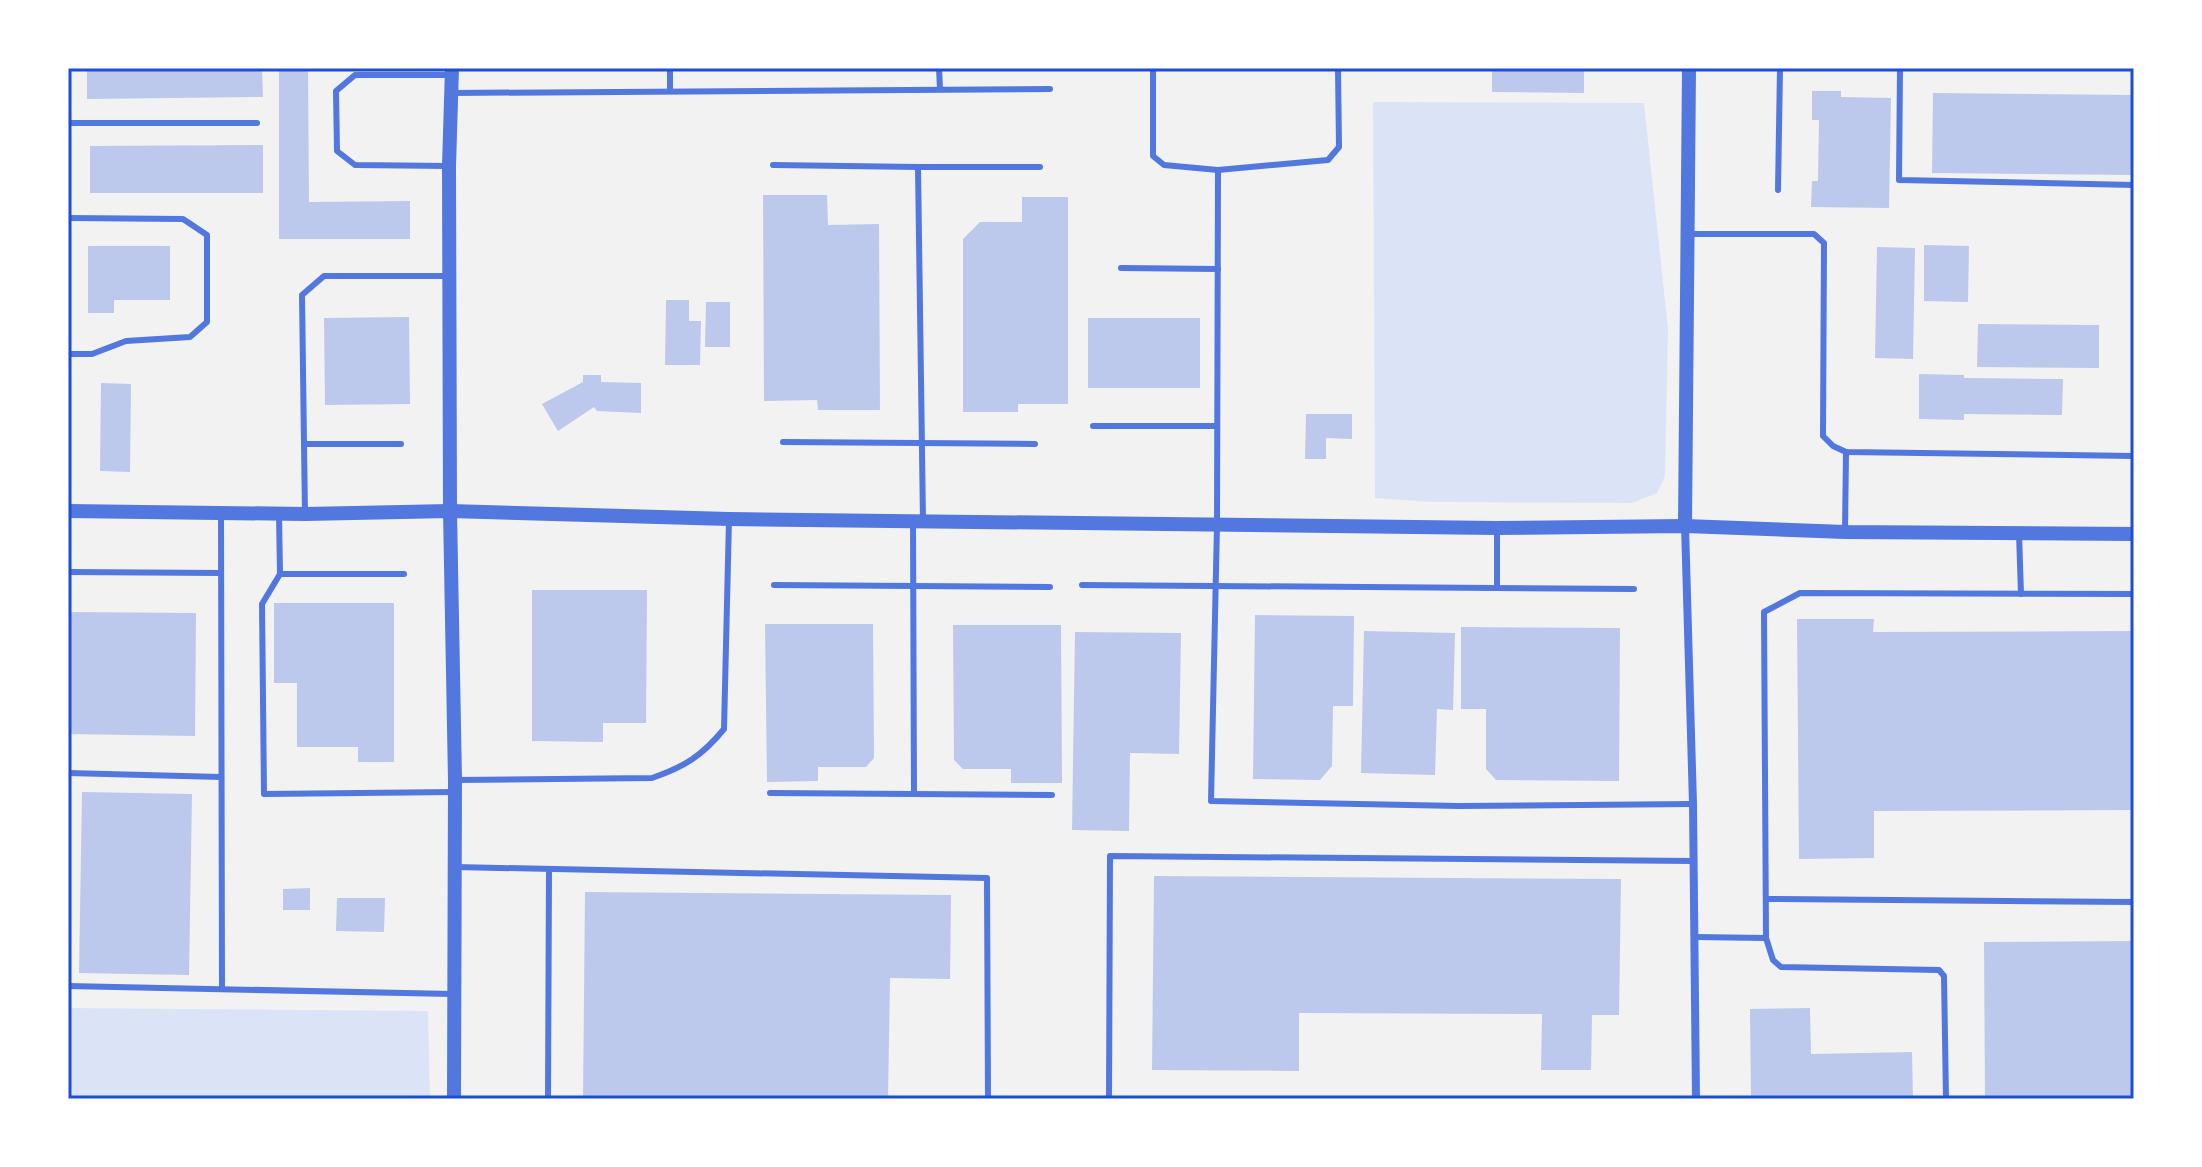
<svg xmlns="http://www.w3.org/2000/svg" width="2202" height="1167" font-family="Mulish,sans-serif">
	<style>
		.green { fill: #dbe4f7 }
		.building { fill: #bdc9ec }
		.lines { fill: none; stroke-linecap: round; stroke-linejoin: round }
		.service { stroke: #5277de; stroke-width: 6 }
		.minor { stroke: #5277de; stroke-width: 8 }
		.tertiary { stroke: #5277de; stroke-width: 14 }
		.neatline { fill: none; stroke: #1d4ed8; stroke-width: 3 }
	</style>
	<rect width="100%" height="100%" fill="#f2f2f2"/>
	<g class="green">
		<path d="M 1373,102 L 1644,103 L 1668,329 L 1665,476 L 1657,493 L 1632,503 L 1430,502 L 1375,498 Z"/>
		<path d="M 68,1008 L 428,1011 L 430,1099 L 68,1099 Z"/>
	</g>
	<g class="building">
		<path d="M 87,68 L 262,68 L 263,97 L 87,99 Z"/>
		<path d="M 279,68 L 308,68 L 309,202 L 410,201 L 410,239 L 279,239 Z"/>
		<path d="M 1492,68 L 1584,68 L 1584,93 L 1492,92 Z"/>
		<path d="M 1812,91 L 1841,91 L 1841,97 L 1891,98 L 1889,208 L 1811,207 L 1812,181 L 1818,181 L 1819,120 L 1812,120 Z"/>
		<path d="M 1933,93 L 2134,95 L 2134,175 L 1932,173 Z"/>
		<path d="M 263,145 L 263,193 L 90,193 L 90,146 Z"/>
		<path d="M 763,195 L 827,195 L 828,225 L 879,224 L 880,410 L 818,410 L 817,400 L 764,401 Z"/>
		<path d="M 1022,197 L 1068,197 L 1068,404 L 1018,404 L 1018,412 L 963,412 L 963,239 L 980,222 L 1022,222 Z"/>
		<path d="M 1924,245 L 1969,246 L 1968,302 L 1924,301 Z"/>
		<path d="M 88,246 L 170,246 L 170,300 L 114,300 L 114,313 L 88,313 Z"/>
		<path d="M 1877,247 L 1915,248 L 1913,359 L 1875,358 Z"/>
		<path d="M 666,300 L 689,300 L 689,321 L 701,321 L 700,365 L 665,365 Z"/>
		<path d="M 706,302 L 730,302 L 730,347 L 705,347 Z"/>
		<path d="M 409,317 L 410,404 L 325,405 L 324,318 Z"/>
		<rect x="1088" y="318" width="112" height="70"/>
		<path d="M 1978,324 L 2099,325 L 2099,368 L 1977,367 Z"/>
		<path d="M 1919,374 L 1964,375 L 1964,378 L 2063,379 L 2062,415 L 1964,414 L 1964,420 L 1919,419 Z"/>
		<path d="M 583,375 L 601,375 L 601,382 L 641,383 L 641,413 L 597,411 L 594,407 L 558,431 L 542,404 L 583,382 Z"/>
		<path d="M 101,383 L 131,384 L 130,472 L 100,471 Z"/>
		<path d="M 1306,414 L 1352,414 L 1352,439 L 1326,438 L 1326,459 L 1305,459 Z"/>
		<path d="M 532,590 L 647,590 L 646,723 L 603,723 L 603,742 L 532,741 Z"/>
		<path d="M 274,603 L 394,603 L 394,762 L 358,762 L 358,747 L 297,747 L 297,683 L 274,683 Z"/>
		<path d="M 68,612 L 196,613 L 195,736 L 68,734 Z"/>
		<path d="M 1255,615 L 1354,616 L 1353,706 L 1333,706 L 1332,766 L 1320,780 L 1253,779 Z"/>
		<path d="M 1797,619 L 1874,619 L 1873,632 L 2134,631 L 2134,810 L 1874,811 L 1874,858 L 1799,859 Z"/>
		<path d="M 765,624 L 873,624 L 874,758 L 866,767 L 818,767 L 818,781 L 767,782 Z"/>
		<path d="M 953,625 L 1061,625 L 1062,783 L 1011,783 L 1011,769 L 963,769 L 954,760 Z"/>
		<path d="M 1461,627 L 1620,628 L 1619,781 L 1496,780 L 1486,769 L 1486,709 L 1461,709 Z"/>
		<path d="M 1364,631 L 1455,633 L 1453,710 L 1437,709 L 1435,775 L 1361,773 Z"/>
		<path d="M 1075,632 L 1181,633 L 1179,754 L 1130,753 L 1129,831 L 1072,830 Z"/>
		<path d="M 82,792 L 192,794 L 189,975 L 79,973 Z"/>
		<path d="M 1154,876 L 1621,879 L 1619,1015 L 1592,1015 L 1591,1070 L 1541,1070 L 1542,1014 L 1299,1013 L 1299,1071 L 1152,1070 Z"/>
		<path d="M 310,888 L 310,910 L 283,910 L 283,889 Z"/>
		<path d="M 585,892 L 951,895 L 950,979 L 890,978 L 888,1099 L 583,1099 Z"/>
		<path d="M 337,898 L 385,898 L 384,932 L 336,931 Z"/>
		<path d="M 2134,941 L 2134,1099 L 1985,1099 L 1984,942 Z"/>
		<path d="M 1810,1008 L 1811,1054 L 1912,1052 L 1913,1099 L 1751,1099 L 1750,1009 Z"/>
	</g>
	<g class="lines">
		<g class="service">
			<path d="M 670,68 L 670,91"/>
			<path d="M 939,68 L 940,89"/>
			<path d="M 1153,68 L 1153,156 L 1164,165 L 1218,170 L 1328,160 L 1339,147 L 1338,68"/>
			<path d="M 1900,68 L 1899,180 L 2134,185"/>
			<path d="M 452,93 L 1050,89"/>
			<path d="M 68,123 L 257,123"/>
			<path d="M 773,165 L 918,167 L 923,521"/>
			<path d="M 449,166 L 355,165 L 337,151 L 336,91 L 355,75 L 451,75"/>
			<path d="M 918,167 L 1040,167"/>
			<path d="M 1218,170 L 1217,525 L 1211,801 L 1459,806 L 1693,804"/>
			<path d="M 1778,190 L 1780,68"/>
			<path d="M 68,218 L 183,219 L 207,235 L 207,322 L 190,337 L 126,341 L 92,354 L 68,354"/>
			<path d="M 1689,234 L 1814,234 L 1824,243 L 1823,436 L 1833,446 L 1846,452 L 2134,456"/>
			<path d="M 1121,268 L 1218,269"/>
			<path d="M 1093,426 L 1216,426"/>
			<path d="M 783,442 L 1035,444"/>
			<path d="M 304,444 L 302,295 L 324,276 L 447,276"/>
			<path d="M 221,512 L 222,989"/>
			<path d="M 279,514 L 280,574 L 262,604 L 264,794 L 455,792"/>
			<path d="M 305,514 L 304,444 L 401,444"/>
			<path d="M 913,521 L 914,794"/>
			<path d="M 1845,532 L 1846,452"/>
			<path d="M 2019,533 L 2021,594"/>
			<path d="M 68,572 L 221,573"/>
			<path d="M 280,574 L 404,574"/>
			<path d="M 774,585 L 1050,587"/>
			<path d="M 1082,585 L 1634,589"/>
			<path d="M 1497,588 L 1497,528"/>
			<path d="M 68,773 L 221,777"/>
			<path d="M 455,780 L 652,778 C 684,767 702,756 724,729 L 729,519"/>
			<path d="M 770,793 L 1052,795"/>
			<path d="M 455,867 L 987,878 L 988,1099"/>
			<path d="M 1766,899 L 2134,902"/>
			<path d="M 1695,937 L 1766,938 L 1764,612 L 1800,593 L 2134,594"/>
			<path d="M 1766,938 L 1773,960 L 1781,967 L 1939,970 L 1944,976 L 1946,1099"/>
			<path d="M 68,986 L 452,994"/>
			<path d="M 548,1099 L 549,869"/>
			<path d="M 1109,1099 L 1110,856 L 1694,861"/>
		</g>
		<path class="minor" d="M 1685,526 L 1693,804 L 1696,1099"/>
		<g class="tertiary">
			<path d="M 452,68 L 449,166 L 450,511 L 455,780 L 454,1099"/>
			<path d="M 68,511 L 305,514 L 450,511 L 729,519 L 1497,528 L 1685,526 L 1845,532 L 2134,534"/>
			<path d="M 1685,526 L 1689,68"/>
		</g>
	</g>
	<rect width="2202" height="1167" fill="none" stroke="#ffffff" stroke-width="140"/>
	<rect x="70" y="70" width="2062" height="1027" class="neatline"/>
</svg>
